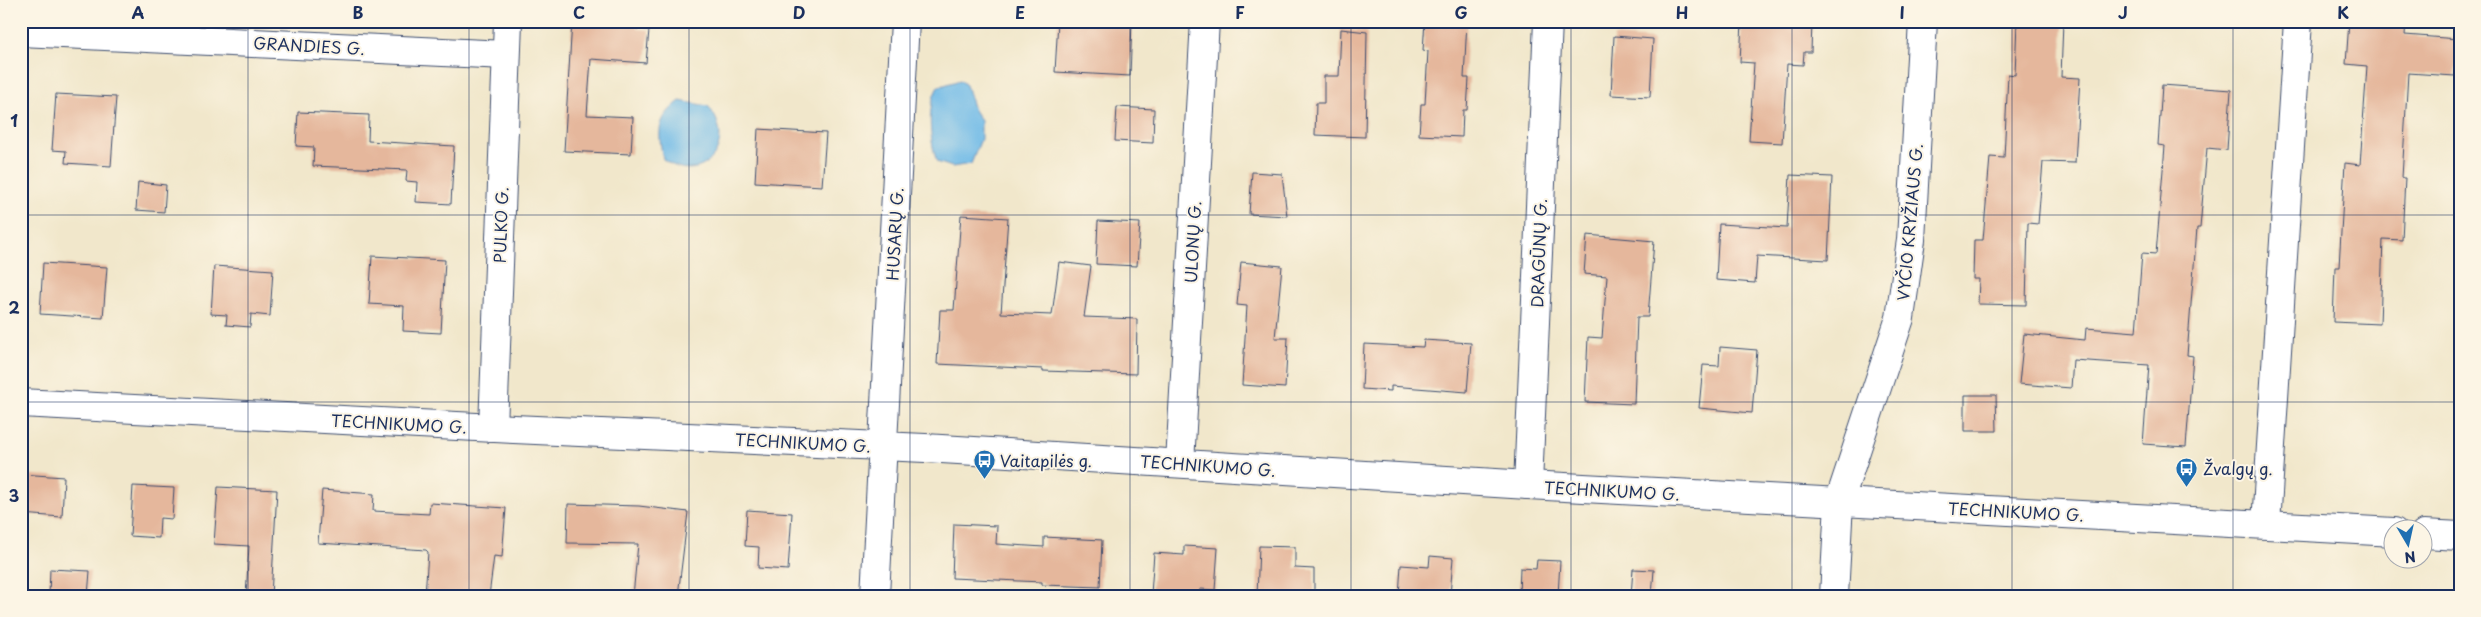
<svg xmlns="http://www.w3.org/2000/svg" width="2481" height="617" font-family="'Playpen Sans',sans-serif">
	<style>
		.water { fill: #6db9e7; stroke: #4474a2 }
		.building { fill: #e5b79c }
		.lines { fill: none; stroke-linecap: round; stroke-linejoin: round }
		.minor-casing { stroke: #3b4b6e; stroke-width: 30 }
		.minor { stroke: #fff; stroke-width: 28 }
		.grid { fill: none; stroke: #1b2f5e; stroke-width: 1; stroke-opacity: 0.55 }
		.labels { text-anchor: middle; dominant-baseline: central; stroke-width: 4; stroke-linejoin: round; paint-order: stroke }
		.street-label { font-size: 16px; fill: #1b2f5e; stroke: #fcf5e5 }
		.poi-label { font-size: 16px; fill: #1b2f5e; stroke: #fcf5e5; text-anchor: start }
		.neatline { fill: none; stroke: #1b2f5e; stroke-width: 2 }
		.grid-label { font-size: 16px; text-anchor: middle; font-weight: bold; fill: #1b2f5e }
	</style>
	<rect width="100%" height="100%" fill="#fcf5e5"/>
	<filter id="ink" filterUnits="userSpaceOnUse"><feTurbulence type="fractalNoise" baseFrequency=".02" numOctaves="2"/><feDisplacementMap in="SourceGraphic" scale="10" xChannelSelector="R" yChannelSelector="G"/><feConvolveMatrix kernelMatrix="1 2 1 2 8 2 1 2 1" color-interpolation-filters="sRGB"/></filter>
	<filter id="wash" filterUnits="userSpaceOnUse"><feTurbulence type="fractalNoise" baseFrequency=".0096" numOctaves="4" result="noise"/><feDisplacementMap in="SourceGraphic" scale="20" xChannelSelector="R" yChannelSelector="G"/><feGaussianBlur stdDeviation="1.12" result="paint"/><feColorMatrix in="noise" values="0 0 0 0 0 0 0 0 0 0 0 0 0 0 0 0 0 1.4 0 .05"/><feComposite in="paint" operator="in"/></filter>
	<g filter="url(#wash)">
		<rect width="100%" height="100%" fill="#f1e7cb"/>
		<g class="water">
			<path d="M 960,80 L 966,85 L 974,110 L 981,121 L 981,139 L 971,164 L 952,167 L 937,162 C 930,141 926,107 938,87 Z"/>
			<path d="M 680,101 L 708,106 C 740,145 701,189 663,159 C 658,131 656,119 680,101 Z"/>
		</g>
		<g id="blocks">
			<g class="building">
				<path d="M 572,21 L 638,21 L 637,29 L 649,30 L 646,63 L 591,59 L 587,115 L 633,117 L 631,154 L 564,151 Z"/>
				<path d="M 1058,21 L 1132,22 L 1130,76 L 1055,72 Z"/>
				<path d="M 1425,21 L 1467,21 L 1464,78 L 1469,78 L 1467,110 L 1463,110 L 1462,137 L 1419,135 L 1421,104 L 1425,104 L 1428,51 L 1423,50 Z"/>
				<path d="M 1742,21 L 1812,21 L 1811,52 L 1804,52 L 1803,65 L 1787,64 L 1782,143 L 1749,141 L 1754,63 L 1740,62 Z"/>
				<path d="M 2017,21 L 2063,21 L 2061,77 L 2080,78 L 2075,163 L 2043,162 L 2038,224 L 2028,223 L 2026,305 L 1978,304 L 1979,279 L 1973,279 L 1974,240 L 1983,240 L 1990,157 L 2004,158 L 2008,74 L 2015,75 Z"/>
				<path d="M 2349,21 L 2406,21 L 2405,35 L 2458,39 L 2455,76 L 2408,73 L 2402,178 L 2405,178 L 2402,240 L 2383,239 L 2380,324 L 2333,322 L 2335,267 L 2339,267 L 2345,163 L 2360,165 L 2367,66 L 2346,64 Z"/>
				<path d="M 1341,29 L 1367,32 L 1365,137 L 1315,135 L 1316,103 L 1324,103 L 1324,76 L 1339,76 Z"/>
				<path d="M 1614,36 L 1653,39 L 1650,97 L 1611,95 Z"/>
				<path d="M 2162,85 L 2231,90 L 2227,150 L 2207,148 L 2200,228 L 2197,228 L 2187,355 L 2193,356 L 2186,447 L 2143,444 L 2149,365 L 2073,360 L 2071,388 L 2019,384 L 2024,334 L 2085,340 L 2086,328 L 2136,332 L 2142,253 L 2156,254 L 2165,146 L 2158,145 Z"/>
				<path d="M 56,94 L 116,97 L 111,166 L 65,163 L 66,151 L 52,150 Z"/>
				<path d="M 1117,107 L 1154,109 L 1153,143 L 1115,141 Z"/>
				<path d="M 298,112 L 369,115 L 368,141 L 454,146 L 451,204 L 416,202 L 417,182 L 406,181 L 407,170 L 313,166 L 314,147 L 296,146 Z"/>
				<path d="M 758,129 L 826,133 L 822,186 L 755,182 Z"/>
				<path d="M 1252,172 L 1282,174 L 1287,216 L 1249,214 Z"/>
				<path d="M 1790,175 L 1832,177 L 1828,260 L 1757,256 L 1755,283 L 1716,280 L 1719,224 L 1787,228 Z"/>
				<path d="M 138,182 L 166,185 L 164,212 L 136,210 Z"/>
				<path d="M 961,215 L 1008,218 L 1001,313 L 1052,315 L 1059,262 L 1091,266 L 1084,317 L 1137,319 L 1136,374 L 1043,371 L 1043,369 L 937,364 L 940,310 L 954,310 Z"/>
				<path d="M 1098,221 L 1140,223 L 1137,266 L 1096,264 Z"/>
				<path d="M 1587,235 L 1654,241 L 1648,317 L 1637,317 L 1634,404 L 1585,402 L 1588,337 L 1602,338 L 1607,276 L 1584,274 Z"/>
				<path d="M 372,256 L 445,260 L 441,333 L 403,331 L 404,306 L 369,304 Z"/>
				<path d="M 1241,262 L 1282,266 L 1275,338 L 1288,338 L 1285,388 L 1242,385 L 1247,306 L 1237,305 Z"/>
				<path d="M 43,263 L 107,267 L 103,318 L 40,314 Z"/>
				<path d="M 214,266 L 273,270 L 270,316 L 251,314 L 250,327 L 226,325 L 227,315 L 211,314 Z"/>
				<path d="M 1424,340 L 1471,343 L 1467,392 L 1391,386 L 1391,391 L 1362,389 L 1364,344 L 1423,347 Z"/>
				<path d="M 1720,347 L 1757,350 L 1752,413 L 1699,408 L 1703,365 L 1719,366 Z"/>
				<path d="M 1965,395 L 1996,395 L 1997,431 L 1965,431 Z"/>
				<path d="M 21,474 L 64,477 L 62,517 L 21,514 Z"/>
				<path d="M 133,486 L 174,488 L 172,519 L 160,518 L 159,538 L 130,536 Z"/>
				<path d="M 218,487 L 277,490 L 271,596 L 246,596 L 249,546 L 214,544 Z"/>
				<path d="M 322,490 L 374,494 L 373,511 L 429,514 L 430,503 L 506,508 L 502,557 L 494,556 L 489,596 L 425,596 L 428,552 L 426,550 L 318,543 Z"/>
				<path d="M 568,504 L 639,506 L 688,512 L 678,596 L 633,596 L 638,544 L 567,543 Z"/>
				<path d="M 747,510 L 792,513 L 788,570 L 758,568 L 759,547 L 745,546 Z"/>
				<path d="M 954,524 L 997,526 L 996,544 L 1044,547 L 1044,537 L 1102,540 L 1100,587 L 1042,585 L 1042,582 L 952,578 Z"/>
				<path d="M 1184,546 L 1218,548 L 1215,590 L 1200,589 L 1200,596 L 1151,594 L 1154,553 L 1184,555 Z"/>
				<path d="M 1259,546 L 1295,547 L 1295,568 L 1314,569 L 1314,596 L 1257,596 Z"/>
				<path d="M 1430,556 L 1453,558 L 1450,596 L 1399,596 L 1401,565 L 1429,567 Z"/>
				<path d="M 1537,560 L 1560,561 L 1558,596 L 1519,596 L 1520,568 L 1536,569 Z"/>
				<path d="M 50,569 L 90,571 L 88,596 L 49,596 Z"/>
				<path d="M 1633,569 L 1654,570 L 1652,596 L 1631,596 Z"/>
			</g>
		</g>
	</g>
	<g filter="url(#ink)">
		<use href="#blocks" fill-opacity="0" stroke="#3b4b6e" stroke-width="1"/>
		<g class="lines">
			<defs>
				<g id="minor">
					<path d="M 21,32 L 506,55"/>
					<path d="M 21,403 L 514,429 L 925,448 L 1528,485 L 2394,532"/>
					<path d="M 493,428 L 508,21"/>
					<path d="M 1180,463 L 1205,21"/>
					<path d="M 1528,485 L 1548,21"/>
					<path d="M 2266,524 L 2298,21"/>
					<path d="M 2424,534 L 2460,536"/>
					<path d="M 875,596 L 905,21"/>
					<path d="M 1834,596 L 1839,502 L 1900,318 L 1911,240 L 1923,21"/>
				</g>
			</defs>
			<use href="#minor" class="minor-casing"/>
			<use href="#minor" class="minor"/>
		</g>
	</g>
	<path class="grid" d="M 248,21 L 248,596M 469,21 L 469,596M 689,21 L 689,596M 910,21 L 910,596M 1130,21 L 1130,596M 1351,21 L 1351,596M 1571,21 L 1571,596M 1792,21 L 1792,596M 2012,21 L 2012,596M 2233,21 L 2233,596M 21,215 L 2460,215M 21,402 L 2460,402"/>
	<defs>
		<symbol id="bus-pin" viewBox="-11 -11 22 30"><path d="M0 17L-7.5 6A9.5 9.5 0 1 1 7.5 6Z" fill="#1f6fb2" stroke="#fcf5e5"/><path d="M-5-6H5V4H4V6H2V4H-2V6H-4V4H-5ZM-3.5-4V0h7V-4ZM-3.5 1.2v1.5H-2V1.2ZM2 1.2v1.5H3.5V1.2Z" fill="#fff"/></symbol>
	</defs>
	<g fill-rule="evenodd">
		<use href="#bus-pin" x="972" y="448" width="25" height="34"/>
		<use href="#bus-pin" x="2174" y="456" width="25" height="34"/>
	</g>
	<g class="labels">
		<g class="street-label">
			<text transform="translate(309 45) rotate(3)">GRANDIES G.</text>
			<text transform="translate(1909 222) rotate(-85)">VYČIO KRYŽIAUS G.</text>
			<text transform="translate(500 225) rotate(-88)">PULKO G.</text>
			<text transform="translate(894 234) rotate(-87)">HUSARŲ G.</text>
			<text transform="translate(1192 242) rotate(-87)">ULONŲ G.</text>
			<text transform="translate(1538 253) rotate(-88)">DRAGŪNŲ G.</text>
			<text transform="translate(399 423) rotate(3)">TECHNIKUMO G.</text>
			<text transform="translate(803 442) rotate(3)">TECHNIKUMO G.</text>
			<text transform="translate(1208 465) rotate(4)">TECHNIKUMO G.</text>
			<text transform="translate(1612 490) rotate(3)">TECHNIKUMO G.</text>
			<text transform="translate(2016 511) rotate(3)">TECHNIKUMO G.</text>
		</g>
		<g class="poi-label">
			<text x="1000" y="460">Vaitapilės g.</text>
			<text x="2203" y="468">Žvalgų g.</text>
		</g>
	</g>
	<rect width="2481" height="617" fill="none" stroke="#fcf5e5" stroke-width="55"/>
	<g transform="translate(2408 544) rotate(171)"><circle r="24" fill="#fcf5e5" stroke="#a2a6af"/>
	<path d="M0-4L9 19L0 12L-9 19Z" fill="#1f6fb2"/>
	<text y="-8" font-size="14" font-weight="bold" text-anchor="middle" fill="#1b2f5e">N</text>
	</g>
	<rect x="28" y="28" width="2426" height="562" class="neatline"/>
	<g class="grid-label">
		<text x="138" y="19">A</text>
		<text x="358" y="19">B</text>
		<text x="579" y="19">C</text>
		<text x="799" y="19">D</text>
		<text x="1020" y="19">E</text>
		<text x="1240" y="19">F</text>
		<text x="1461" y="19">G</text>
		<text x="1682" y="19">H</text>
		<text x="1902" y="19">I</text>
		<text x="2123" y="19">J</text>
		<text x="2343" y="19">K</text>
		<text x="14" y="127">1</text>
		<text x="14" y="314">2</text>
		<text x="14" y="502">3</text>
	</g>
</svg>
